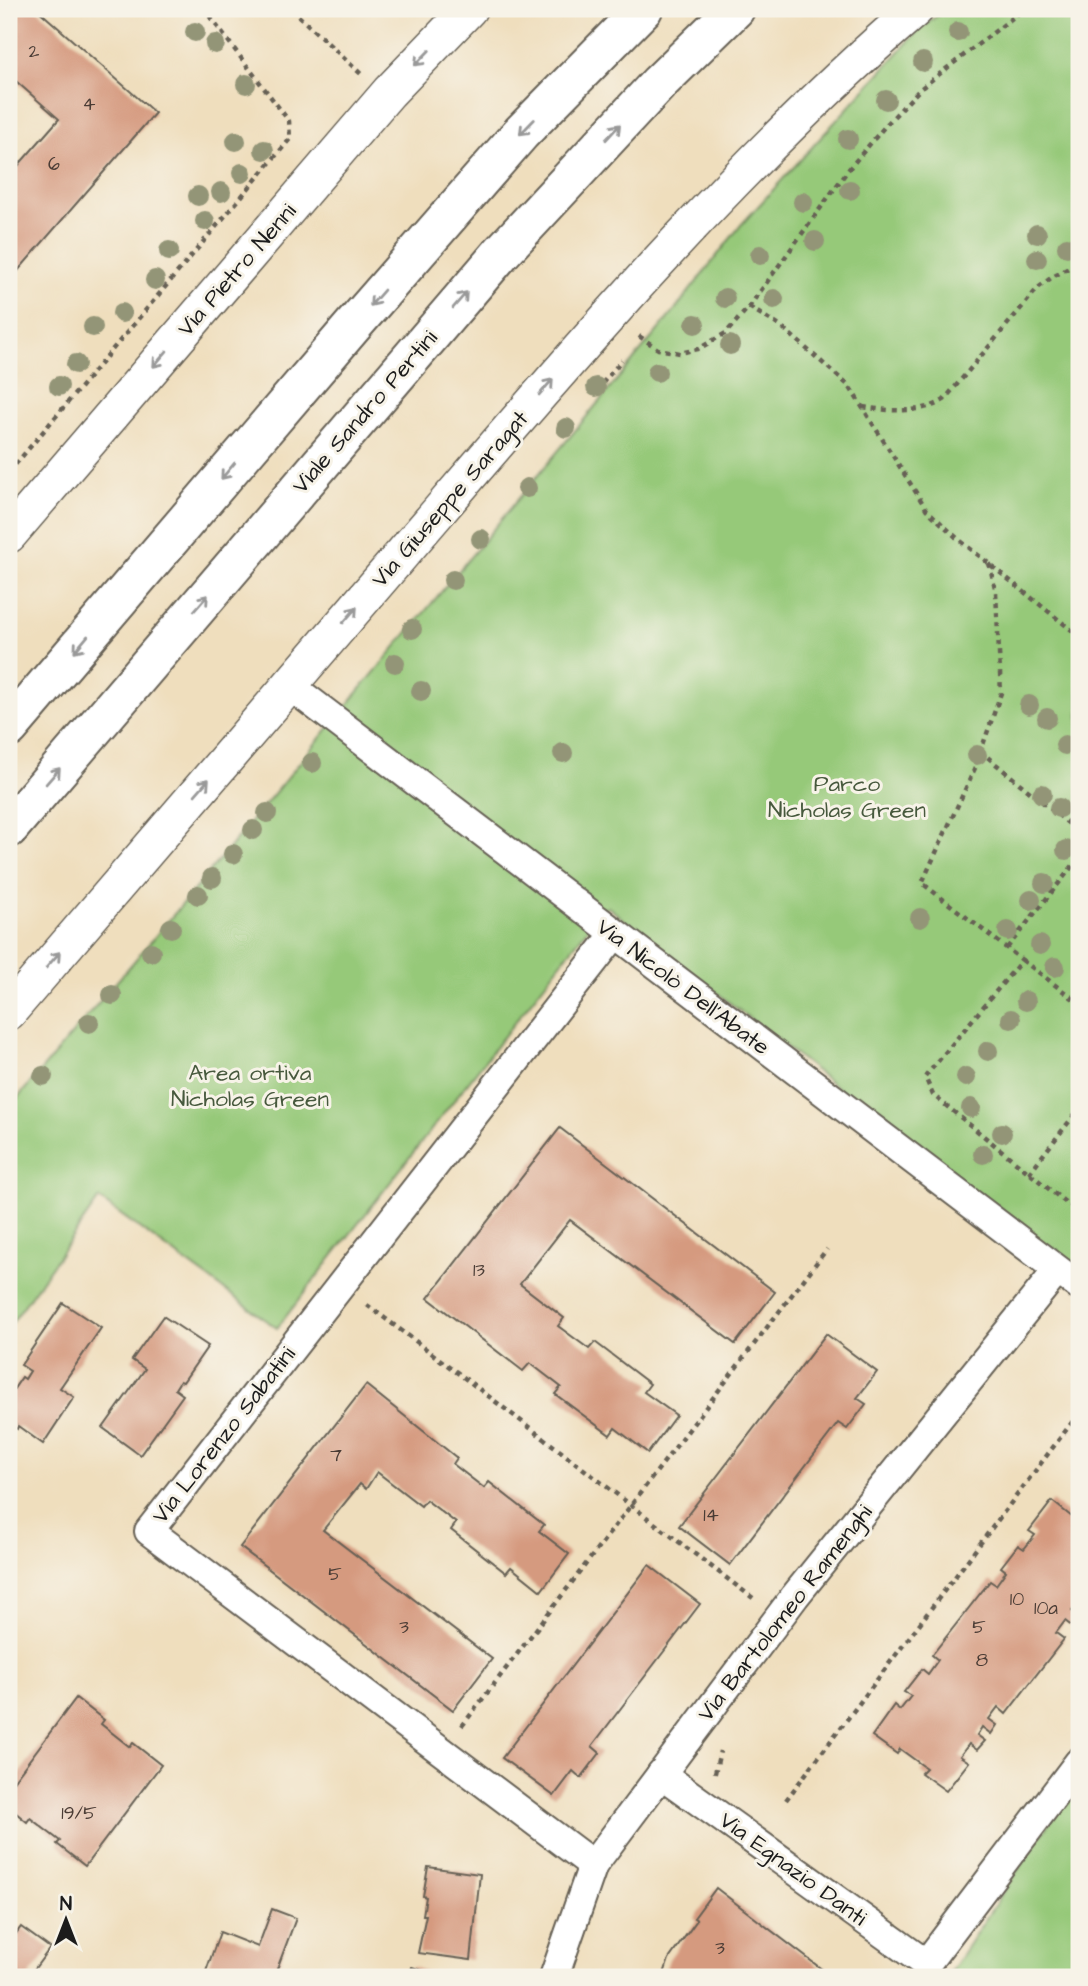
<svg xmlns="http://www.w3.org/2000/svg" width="1088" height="1986" font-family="'Architects Daughter',sans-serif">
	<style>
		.green { fill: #96c979; stroke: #59724a; stroke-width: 2 }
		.building { fill: #d59a7f }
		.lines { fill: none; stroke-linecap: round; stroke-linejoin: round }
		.minor-casing { stroke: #666054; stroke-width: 32 }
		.tertiary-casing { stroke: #666054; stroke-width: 38 }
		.trunk-casing { stroke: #666054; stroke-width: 42 }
		.path { stroke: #666054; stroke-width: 4.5; stroke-dasharray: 5 5; stroke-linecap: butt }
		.minor { stroke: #fff; stroke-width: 28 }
		.tertiary { stroke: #fff; stroke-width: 35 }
		.trunk { stroke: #fff; stroke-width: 38 }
		.tree { fill: #939577 }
		.oneway { stroke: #999 }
		.labels { text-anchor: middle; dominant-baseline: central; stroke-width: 6; stroke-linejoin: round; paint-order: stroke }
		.number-label { font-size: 19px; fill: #4a3c35 }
		.street-label { font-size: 23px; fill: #1c1c1c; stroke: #f7f3e8 }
		.park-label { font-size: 23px; fill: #47593d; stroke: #f7f3e8 }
	</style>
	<rect width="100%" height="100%" fill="#f7f3e8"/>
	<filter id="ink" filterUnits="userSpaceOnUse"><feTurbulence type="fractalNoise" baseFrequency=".0143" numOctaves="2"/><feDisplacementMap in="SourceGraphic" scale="14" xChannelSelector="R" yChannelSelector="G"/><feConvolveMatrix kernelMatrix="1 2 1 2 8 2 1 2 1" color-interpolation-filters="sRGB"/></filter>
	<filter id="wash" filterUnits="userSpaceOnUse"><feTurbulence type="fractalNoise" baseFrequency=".00686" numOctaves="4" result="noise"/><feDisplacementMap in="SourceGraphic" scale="28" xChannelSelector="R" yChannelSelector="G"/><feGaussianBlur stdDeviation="1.57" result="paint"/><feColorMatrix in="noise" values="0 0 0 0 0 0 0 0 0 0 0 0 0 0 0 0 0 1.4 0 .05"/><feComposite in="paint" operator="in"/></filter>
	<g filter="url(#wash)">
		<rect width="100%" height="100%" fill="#efdebd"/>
		<g class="green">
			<path d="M 945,9 L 1079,9 L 1079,1278 L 608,907 L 602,910 L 277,1328 L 99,1199 L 9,1327 L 9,1108 L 170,919 L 670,316 L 741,225 L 917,32 Z"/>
			<path d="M 1079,1778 L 1079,1977 L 947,1977 L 1071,1790 Z"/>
		</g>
		<g id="blocks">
			<g class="building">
				<path d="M 9,9 L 37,9 L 155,113 L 9,281 L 9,176 L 59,119 L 9,75 Z"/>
				<path d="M 560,1128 L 775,1292 L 735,1344 L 570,1220 L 520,1284 L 564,1318 L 558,1326 L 589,1349 L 595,1342 L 650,1384 L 644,1392 L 676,1415 L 648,1453 L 615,1428 L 610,1435 L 555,1394 L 561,1387 L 530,1363 L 523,1371 L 428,1298 Z"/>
				<path d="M 63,1303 L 101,1328 L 60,1388 L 74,1397 L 43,1444 L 18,1426 L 17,1429 L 9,1424 L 9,1396 L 22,1377 L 25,1379 L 30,1371 L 21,1365 Z"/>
				<path d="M 163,1316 L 208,1346 L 183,1382 L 180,1381 L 175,1389 L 183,1395 L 140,1455 L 103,1428 L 145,1369 L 132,1360 Z"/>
				<path d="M 826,1334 L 877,1372 L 857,1398 L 866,1404 L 847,1429 L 838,1423 L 730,1565 L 679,1526 Z"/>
				<path d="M 366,1385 L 457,1458 L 453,1464 L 484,1488 L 489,1482 L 544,1525 L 539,1531 L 569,1554 L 541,1591 L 511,1567 L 506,1573 L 451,1530 L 456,1523 L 426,1500 L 421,1506 L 377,1472 L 366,1489 L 360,1484 L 323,1530 L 492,1659 L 453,1710 L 240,1547 Z"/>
				<path d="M 1052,1501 L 1077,1521 L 1072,1526 L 1079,1532 L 1079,1603 L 1072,1611 L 1079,1619 L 1073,1627 L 1065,1621 L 1056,1633 L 1064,1639 L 1006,1714 L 998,1707 L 989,1719 L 997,1725 L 991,1734 L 982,1727 L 977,1735 L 985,1741 L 977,1750 L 969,1744 L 960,1756 L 969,1762 L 946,1791 L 921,1773 L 926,1768 L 900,1749 L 897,1754 L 872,1736 L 894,1705 L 900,1710 L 911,1696 L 904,1692 L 922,1669 L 928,1674 L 938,1660 L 932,1655 L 990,1581 L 996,1585 L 1006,1571 L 1001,1567 L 1018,1545 L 1024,1549 L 1035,1535 L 1029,1531 Z"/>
				<path d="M 649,1565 L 700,1604 L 592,1746 L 600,1753 L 581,1778 L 573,1771 L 554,1796 L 502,1758 Z"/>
				<path d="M 76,1698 L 104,1720 L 101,1724 L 130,1747 L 133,1743 L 161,1765 L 85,1866 L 57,1844 L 60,1841 L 30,1818 L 27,1822 L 9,1807 L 9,1787 Z"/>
				<path d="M 428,1867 L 480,1874 L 471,1960 L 418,1953 L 426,1915 L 423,1915 L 426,1897 L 423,1896 Z"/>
				<path d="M 716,1888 L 832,1977 L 663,1977 L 669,1959 L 697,1920 L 694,1918 Z"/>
				<path d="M 272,1909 L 296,1918 L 274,1977 L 204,1977 L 220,1932 L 258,1947 Z"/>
				<path d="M 21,1927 L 50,1948 L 30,1975 L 33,1977 L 9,1977 L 9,1943 Z"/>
				<path d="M 412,1967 L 442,1977 L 409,1977 Z"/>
			</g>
		</g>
	</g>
	<g filter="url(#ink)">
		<use href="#blocks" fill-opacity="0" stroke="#666054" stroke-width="2"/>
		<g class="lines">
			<defs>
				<g id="minor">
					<path d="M 289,685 L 1079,1286"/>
					<path d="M 661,1774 L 926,1964 L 1079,1762"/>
					<path d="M 593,1865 L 149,1531 L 615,934"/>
					<path d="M 554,1977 L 593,1865 L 795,1596 L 1057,1271"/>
				</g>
				<g id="tertiary">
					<path d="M 9,535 L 389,92 L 469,9"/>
					<path d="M 9,1012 C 152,845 295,678 439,511 C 589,336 741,160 916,9"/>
				</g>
				<g id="trunk">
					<path d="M 9,728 L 351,328 L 521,133 L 643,9"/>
					<path d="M 9,828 L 501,253 L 659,83 L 735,9"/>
				</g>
			</defs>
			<use href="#minor" class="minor-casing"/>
			<use href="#tertiary" class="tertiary-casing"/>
			<use href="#trunk" class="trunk-casing"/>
			<g class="path">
				<path d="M 291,9 L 361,74"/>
				<path d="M 749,307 L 783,328 L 849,386 L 927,510 L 957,538 L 1079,636"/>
				<path d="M 639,336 L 658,349 L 680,353 L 698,349 L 726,333 L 749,307 L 848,170 L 886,125 L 920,89 L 1024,9"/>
				<path d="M 595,382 L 600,386 L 622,360"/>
				<path d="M 863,407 C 888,411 923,414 944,400 L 1038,288 L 1051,278 L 1079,262"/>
				<path d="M 9,472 L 290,139 L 289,121 L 204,9"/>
				<path d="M 989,563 L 996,592 L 1001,693 L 975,768 L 922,883 L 1022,960 L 925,1077 L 933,1095 L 1065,1202 L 1079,1210"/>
				<path d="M 980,751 L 1079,832"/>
				<path d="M 1007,948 L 1079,858"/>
				<path d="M 1022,960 L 1079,1003"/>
				<path d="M 1029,1173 L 1079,1109"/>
				<path d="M 367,1305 C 497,1401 624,1501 753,1598"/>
				<path d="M 462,1726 L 827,1249"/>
				<path d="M 715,1773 L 720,1751"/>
				<path d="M 786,1800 L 1079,1413"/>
			</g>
			<use href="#minor" class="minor"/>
			<use href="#tertiary" class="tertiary"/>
			<use href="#trunk" class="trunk"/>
		</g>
		<g class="tree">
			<circle cx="195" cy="32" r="10"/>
			<circle cx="958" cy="32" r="10"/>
			<circle cx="215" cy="44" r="10"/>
			<circle cx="923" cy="62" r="10"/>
			<circle cx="246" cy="84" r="10"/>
			<circle cx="886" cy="100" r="10"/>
			<circle cx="848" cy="139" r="10"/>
			<circle cx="236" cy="141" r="10"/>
			<circle cx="264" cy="150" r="10"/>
			<circle cx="242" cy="173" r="10"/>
			<circle cx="850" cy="190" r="10"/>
			<circle cx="221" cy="192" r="10"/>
			<circle cx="198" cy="196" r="10"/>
			<circle cx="803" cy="202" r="10"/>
			<circle cx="205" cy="221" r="10"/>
			<circle cx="1037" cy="234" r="10"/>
			<circle cx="815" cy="241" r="10"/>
			<circle cx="1067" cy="247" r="10"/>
			<circle cx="169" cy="251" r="10"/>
			<circle cx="760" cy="255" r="10"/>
			<circle cx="1037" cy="259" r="10"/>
			<circle cx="155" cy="280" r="10"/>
			<circle cx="725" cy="298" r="10"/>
			<circle cx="774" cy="299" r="10"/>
			<circle cx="122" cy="313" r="10"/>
			<circle cx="695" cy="324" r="10"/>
			<circle cx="93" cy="327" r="10"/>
			<circle cx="730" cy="345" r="10"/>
			<circle cx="76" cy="364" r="10"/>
			<circle cx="657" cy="372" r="10"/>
			<circle cx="59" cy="386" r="10"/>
			<circle cx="596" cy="387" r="10"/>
			<circle cx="566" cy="428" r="10"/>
			<circle cx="527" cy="488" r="10"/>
			<circle cx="481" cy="539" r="10"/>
			<circle cx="453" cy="580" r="10"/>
			<circle cx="412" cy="629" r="10"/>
			<circle cx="395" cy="663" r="10"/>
			<circle cx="421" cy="691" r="10"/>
			<circle cx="1029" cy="705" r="10"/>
			<circle cx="1047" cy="718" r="10"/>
			<circle cx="1065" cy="745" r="10"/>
			<circle cx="563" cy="753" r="10"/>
			<circle cx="977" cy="755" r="10"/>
			<circle cx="312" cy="763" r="10"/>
			<circle cx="1042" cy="794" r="10"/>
			<circle cx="1059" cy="808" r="10"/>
			<circle cx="267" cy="813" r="10"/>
			<circle cx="253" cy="830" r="10"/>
			<circle cx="1066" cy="850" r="10"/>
			<circle cx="233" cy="854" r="10"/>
			<circle cx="212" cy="878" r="10"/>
			<circle cx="1044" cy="883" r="10"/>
			<circle cx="198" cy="895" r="10"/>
			<circle cx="1031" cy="900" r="10"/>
			<circle cx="920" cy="918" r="10"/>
			<circle cx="171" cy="928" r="10"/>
			<circle cx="1008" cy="931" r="10"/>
			<circle cx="1040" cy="945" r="10"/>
			<circle cx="151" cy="952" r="10"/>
			<circle cx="1055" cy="967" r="10"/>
			<circle cx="112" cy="995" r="10"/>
			<circle cx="1026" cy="1001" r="10"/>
			<circle cx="1011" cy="1019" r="10"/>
			<circle cx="89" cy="1023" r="10"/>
			<circle cx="988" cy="1051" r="10"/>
			<circle cx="43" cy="1076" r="10"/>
			<circle cx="966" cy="1077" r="10"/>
			<circle cx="971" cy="1108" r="10"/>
			<circle cx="1002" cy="1133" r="10"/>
			<circle cx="983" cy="1154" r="10"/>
		</g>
		<defs><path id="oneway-shaft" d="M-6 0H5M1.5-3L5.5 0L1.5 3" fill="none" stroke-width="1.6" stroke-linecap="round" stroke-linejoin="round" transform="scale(1.75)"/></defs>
		<g class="oneway">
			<use href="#oneway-shaft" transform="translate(422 58) rotate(134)"/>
			<use href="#oneway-shaft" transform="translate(527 127) rotate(134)"/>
			<use href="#oneway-shaft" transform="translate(613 132) rotate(-47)"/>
			<use href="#oneway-shaft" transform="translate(377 298) rotate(131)"/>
			<use href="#oneway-shaft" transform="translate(460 300) rotate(-49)"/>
			<use href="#oneway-shaft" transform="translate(160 359) rotate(131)"/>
			<use href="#oneway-shaft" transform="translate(546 387) rotate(-49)"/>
			<use href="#oneway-shaft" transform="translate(228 471) rotate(130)"/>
			<use href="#oneway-shaft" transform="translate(201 603) rotate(-49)"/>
			<use href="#oneway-shaft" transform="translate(350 615) rotate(-49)"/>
			<use href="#oneway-shaft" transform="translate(81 644) rotate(130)"/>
			<use href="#oneway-shaft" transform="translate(53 776) rotate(-49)"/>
			<use href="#oneway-shaft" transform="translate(202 787) rotate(-49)"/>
			<use href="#oneway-shaft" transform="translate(53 960) rotate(-49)"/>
		</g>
	</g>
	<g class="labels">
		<g class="number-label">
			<text x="34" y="51">2</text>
			<text x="89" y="104">4</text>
			<text x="54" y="164">6</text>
			<text x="479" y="1270">13</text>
			<text x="336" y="1455">7</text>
			<text x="711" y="1515">14</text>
			<text x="335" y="1574">5</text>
			<text x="1017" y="1599">10</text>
			<text x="1046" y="1608">10a</text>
			<text x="404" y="1627">3</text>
			<text x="979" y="1627">5</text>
			<text x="982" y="1660">8</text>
			<text x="79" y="1813">19/5</text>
			<text x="720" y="1948">3</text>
		</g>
		<g class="street-label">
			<text transform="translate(237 270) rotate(-49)">Via Pietro Nenni</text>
			<text transform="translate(365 412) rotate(-49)">Viale Sandro Pertini</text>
			<text transform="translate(450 499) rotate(-49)">Via Giuseppe Saragat</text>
			<text transform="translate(683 987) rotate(37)">Via Nicolò Dell'Abate</text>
			<text transform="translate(224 1435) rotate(-52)">Via Lorenzo Sabatini</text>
			<text transform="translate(785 1613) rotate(-52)">Via Bartolomeo Ramenghi</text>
			<text transform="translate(793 1869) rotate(36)">Via Egnazio Danti</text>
		</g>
		<g class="park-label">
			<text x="847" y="784">Parco<tspan x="847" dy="26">Nicholas Green</tspan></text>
			<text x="250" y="1073">Area ortiva<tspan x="250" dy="26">Nicholas Green</tspan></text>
		</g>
	</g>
	<rect width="1088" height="1986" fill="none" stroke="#f7f3e8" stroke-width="35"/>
	<g transform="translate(66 1920)" stroke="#f7f3e8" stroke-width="5" paint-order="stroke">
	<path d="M0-5L12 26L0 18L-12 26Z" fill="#1c1c1c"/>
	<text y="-10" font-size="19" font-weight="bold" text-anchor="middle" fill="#1c1c1c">N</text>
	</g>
</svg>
